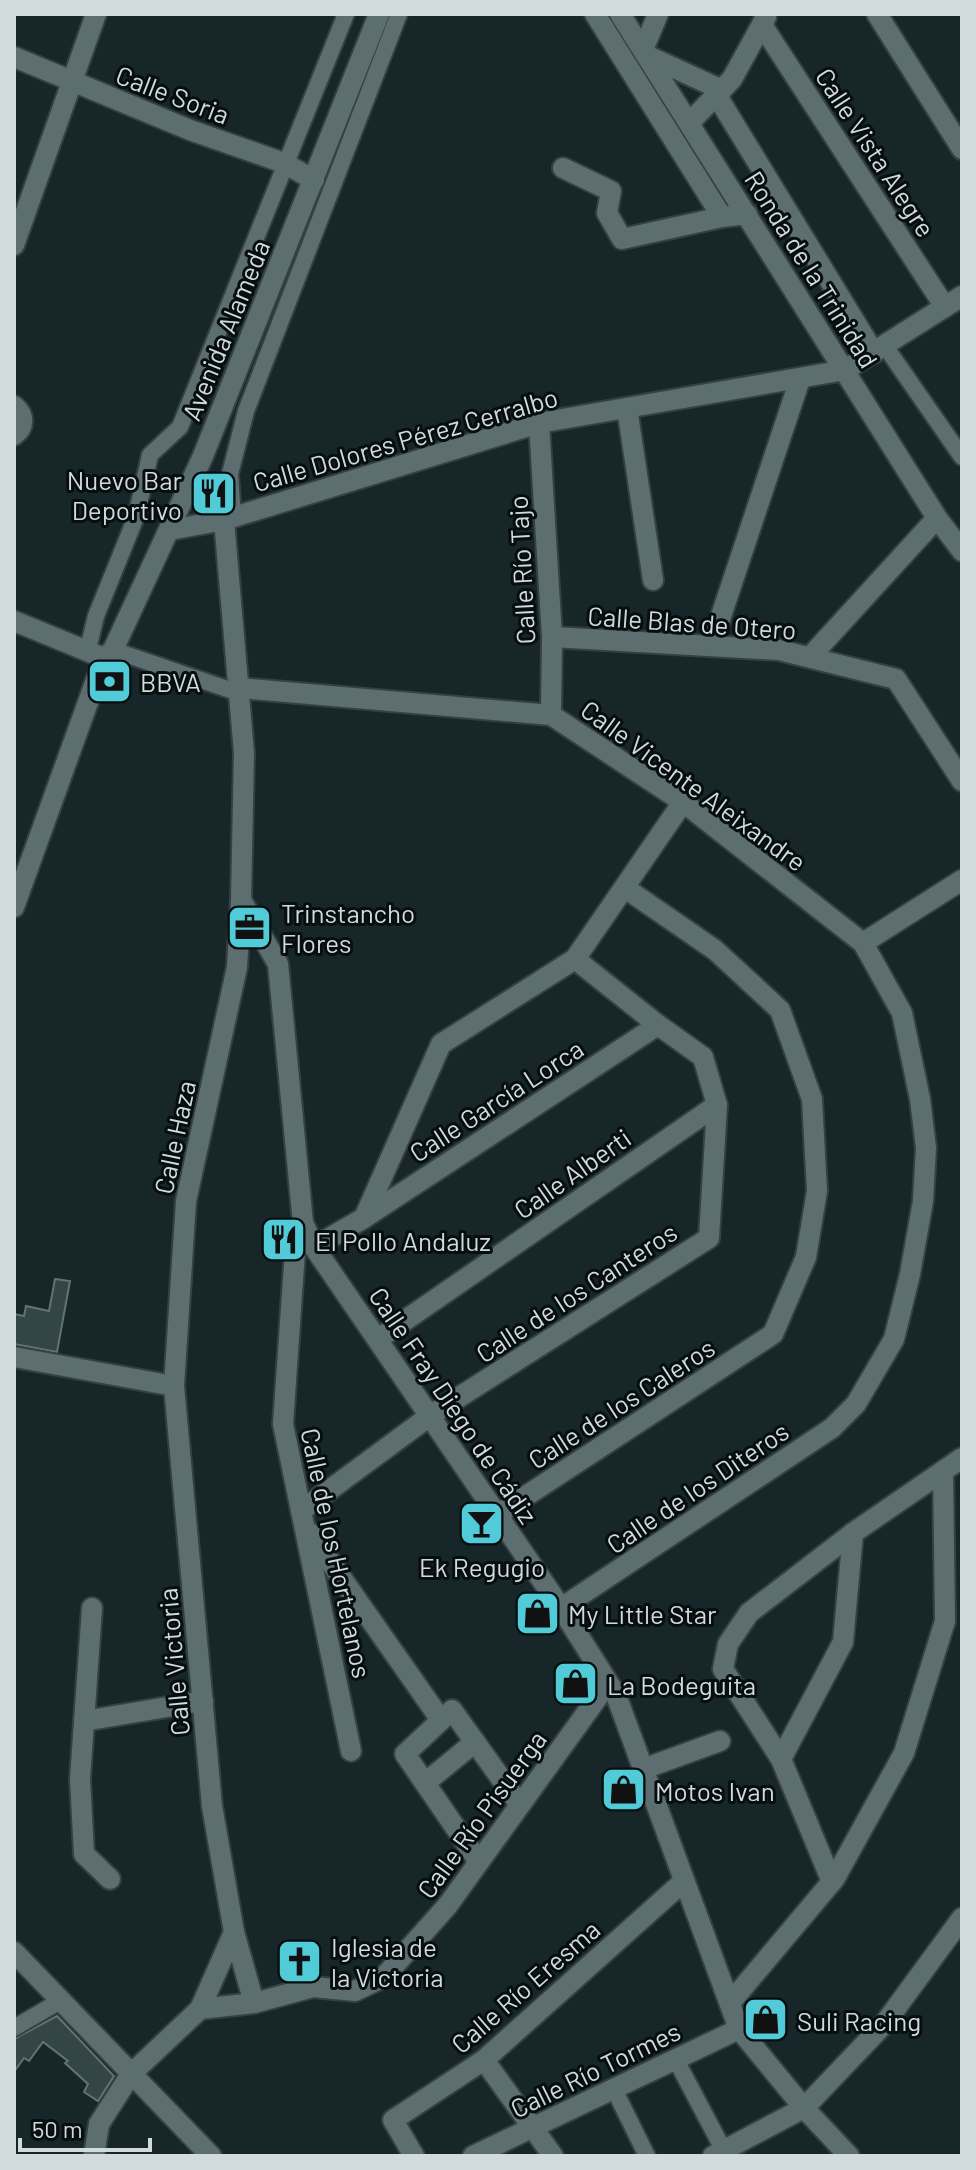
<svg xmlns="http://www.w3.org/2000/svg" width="976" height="2170" font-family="Barlow,sans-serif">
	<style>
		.building { fill: #344547; stroke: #627375; stroke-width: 2 }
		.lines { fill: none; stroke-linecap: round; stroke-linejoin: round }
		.pedestrian-casing { stroke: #354042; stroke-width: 20 }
		.minor-casing { stroke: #354042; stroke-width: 24 }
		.tertiary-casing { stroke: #354042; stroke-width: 24 }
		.secondary-casing { stroke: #354042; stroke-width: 24 }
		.pedestrian { stroke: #5d6e70; stroke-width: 16 }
		.minor { stroke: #5d6e70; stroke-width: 20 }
		.tertiary { stroke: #5d6e70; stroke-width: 20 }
		.secondary { stroke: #5d6e70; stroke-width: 20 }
		.labels { text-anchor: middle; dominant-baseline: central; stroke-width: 6; stroke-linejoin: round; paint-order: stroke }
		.street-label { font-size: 26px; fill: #d2dbdc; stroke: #070e0f }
		.poi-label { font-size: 26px; fill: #d2dbdc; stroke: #070e0f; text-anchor: start }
	</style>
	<rect width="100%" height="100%" fill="#172628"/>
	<g class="building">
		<path d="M 55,1279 L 70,1281 L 57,1352 L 14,1344 L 14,1314 L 24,1316 L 26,1306 L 49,1311 Z"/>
		<path d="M 57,2016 L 114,2076 L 98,2101 L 84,2092 L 88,2084 L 65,2063 L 68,2061 L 43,2042 L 29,2061 L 24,2058 L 14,2072 L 14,2039 Z"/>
	</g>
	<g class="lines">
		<defs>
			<g id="pedestrian">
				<path d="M 885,346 L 962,457"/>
				<path d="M 233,517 L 230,474 L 246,411 L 399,14"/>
				<path d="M 113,650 L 239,693"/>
				<path d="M 87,653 L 96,616 L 136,517 L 150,455 L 180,427 L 346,14"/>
				<path d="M 14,2028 L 60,2001"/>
				<path d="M 676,2060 L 724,2151"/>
				<path d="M 614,2089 L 647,2156"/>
			</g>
			<g id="minor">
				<path d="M 595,14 L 722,217 L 747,214"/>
				<path d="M 877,14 L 962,149"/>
				<path d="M 762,25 L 945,307"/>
				<path d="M 643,50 L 658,14"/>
				<path d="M 646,55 L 722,90"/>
				<path d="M 717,96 L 874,353"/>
				<path d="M 689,123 L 732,79 L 766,17"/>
				<path d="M 563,168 L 611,191 L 607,213 L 622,239 L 722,217"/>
				<path d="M 14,245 L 96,14"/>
				<path d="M 14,406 C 25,415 25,427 14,435"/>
				<path d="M 627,408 L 653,580"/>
				<path d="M 539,423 L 552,637 L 551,715"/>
				<path d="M 224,520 L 539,423 L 845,370"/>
				<path d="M 552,637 L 779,650 L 896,679 L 962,781"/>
				<path d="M 711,646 L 800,379"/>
				<path d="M 810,657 L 937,518"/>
				<path d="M 239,688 L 551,715 L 683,802 L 863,943 L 902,1013 L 920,1099 L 926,1148 L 923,1201 L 910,1274 L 894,1339 L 856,1404 L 832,1428 L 561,1608"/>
				<path d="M 863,943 L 962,880"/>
				<path d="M 364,1218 L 441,1044 L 575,959 L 683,802"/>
				<path d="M 303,1223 L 295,1251 L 283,1424 L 351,1751"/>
				<path d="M 314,1247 L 364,1218 L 658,1025"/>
				<path d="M 378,1339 L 717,1105"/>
				<path d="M 14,1357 L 174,1386"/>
				<path d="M 301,1511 L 431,1415 L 709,1238 L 717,1105 L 703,1057 L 658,1025 L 575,959"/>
				<path d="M 497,1515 L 773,1334 L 806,1257 L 817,1191 L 812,1099 L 780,1010 L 715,950 L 625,888"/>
				<path d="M 310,1533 L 441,1720"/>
				<path d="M 92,1608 L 80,1779 L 84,1854 L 110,1879"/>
				<path d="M 84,1721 L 203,1701"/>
				<path d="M 781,1759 L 843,1642 L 853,1533"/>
				<path d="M 643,1769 L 720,1741"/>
				<path d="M 425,1783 L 475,1742"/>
				<path d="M 479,1862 L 405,1754 L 452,1710 L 520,1805"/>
				<path d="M 832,1882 L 781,1759 L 723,1669 L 728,1644 L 749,1613 L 853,1533 L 962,1458"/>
				<path d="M 234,1932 L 212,1806 L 174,1386 L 186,1201 L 237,967 L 241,900"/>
				<path d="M 730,2003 L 835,1878 L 904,1753 L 945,1621 L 943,1471"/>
				<path d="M 484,2060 L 553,2156"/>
				<path d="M 414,2156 L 393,2120 L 484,2060 L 683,1882"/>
				<path d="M 473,2156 L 739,2029"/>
				<path d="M 713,2156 L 804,2108"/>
			</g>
			<g id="tertiary">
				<path d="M 14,57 L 190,130 L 284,163 L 314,180"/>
				<path d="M 845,370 L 962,296"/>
				<path d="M 170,530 L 224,520 L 244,753 L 241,900 L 278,964 L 303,1223 L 314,1247 L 561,1608 L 616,1695 L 739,2029 L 804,2108 L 849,2156"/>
				<path d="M 14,621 L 104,658"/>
				<path d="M 14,907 L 104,658 L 113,650 L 203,456 L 379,14"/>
				<path d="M 234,1932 L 254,2003"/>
				<path d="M 14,1952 L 211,2156"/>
				<path d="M 200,2009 L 234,1932"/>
				<path d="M 804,2108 L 885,2023 L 962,1918"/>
				<path d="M 94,2156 L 99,2124 L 131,2074 L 200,2009 L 254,2003 L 313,1987 L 355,1991 L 384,1977 L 448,1905 L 608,1683"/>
			</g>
			<path id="secondary" d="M 620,14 L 937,518 L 962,551"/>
		</defs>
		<use href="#pedestrian" class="pedestrian-casing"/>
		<use href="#minor" class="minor-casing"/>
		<use href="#tertiary" class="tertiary-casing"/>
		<use href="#secondary" class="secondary-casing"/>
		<use href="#pedestrian" class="pedestrian"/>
		<use href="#minor" class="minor"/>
		<use href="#tertiary" class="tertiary"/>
		<use href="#secondary" class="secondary"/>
	</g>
	<defs>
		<symbol id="restaurant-square" viewBox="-11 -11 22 22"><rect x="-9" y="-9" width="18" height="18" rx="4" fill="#52cbd9" stroke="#070e0f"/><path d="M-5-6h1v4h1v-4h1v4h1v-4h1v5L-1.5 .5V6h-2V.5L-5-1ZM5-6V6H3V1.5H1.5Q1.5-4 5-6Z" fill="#111"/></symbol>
		<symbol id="bank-square" viewBox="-11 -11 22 22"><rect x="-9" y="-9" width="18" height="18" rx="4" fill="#52cbd9" stroke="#070e0f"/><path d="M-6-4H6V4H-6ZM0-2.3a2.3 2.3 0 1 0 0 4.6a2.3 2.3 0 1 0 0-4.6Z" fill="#111"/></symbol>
		<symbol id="office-square" viewBox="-11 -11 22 22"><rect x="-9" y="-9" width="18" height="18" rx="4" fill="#52cbd9" stroke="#070e0f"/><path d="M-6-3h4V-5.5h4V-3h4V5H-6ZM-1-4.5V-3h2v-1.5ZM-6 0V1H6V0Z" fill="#111"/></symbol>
		<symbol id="bar-square" viewBox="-11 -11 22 22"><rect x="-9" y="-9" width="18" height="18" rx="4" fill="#52cbd9" stroke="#070e0f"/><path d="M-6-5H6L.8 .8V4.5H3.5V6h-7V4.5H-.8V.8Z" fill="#111"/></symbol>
		<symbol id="shop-square" viewBox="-11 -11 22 22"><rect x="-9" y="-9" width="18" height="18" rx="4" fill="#52cbd9" stroke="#070e0f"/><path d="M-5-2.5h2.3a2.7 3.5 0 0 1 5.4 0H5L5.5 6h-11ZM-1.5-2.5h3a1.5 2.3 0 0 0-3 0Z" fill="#111"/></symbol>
		<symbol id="church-square" viewBox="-11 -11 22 22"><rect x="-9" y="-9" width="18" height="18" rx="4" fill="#52cbd9" stroke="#070e0f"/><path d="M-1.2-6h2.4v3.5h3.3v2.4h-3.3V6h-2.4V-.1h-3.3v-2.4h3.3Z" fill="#111"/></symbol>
	</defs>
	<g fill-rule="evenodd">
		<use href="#restaurant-square" x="188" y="468" width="51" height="51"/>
		<use href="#bank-square" x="84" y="656" width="51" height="51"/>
		<use href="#office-square" x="224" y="902" width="51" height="51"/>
		<use href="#restaurant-square" x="258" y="1214" width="51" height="51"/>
		<use href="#bar-square" x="456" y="1498" width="51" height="51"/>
		<use href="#shop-square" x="512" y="1588" width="51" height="51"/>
		<use href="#shop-square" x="550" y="1658" width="51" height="51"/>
		<use href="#shop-square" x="598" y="1764" width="51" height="51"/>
		<use href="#church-square" x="274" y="1936" width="51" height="51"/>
		<use href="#shop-square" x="740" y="1994" width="51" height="51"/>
	</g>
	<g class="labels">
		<g class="street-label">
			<text transform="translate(173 94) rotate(21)">Calle Soria</text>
			<text transform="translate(876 152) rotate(57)">Calle Vista Alegre</text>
			<text transform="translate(812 269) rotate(58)">Ronda de la Trinidad</text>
			<text transform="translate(225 330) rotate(-68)">Avenida Alameda</text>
			<text transform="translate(405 439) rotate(-16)">Calle Dolores Pérez Cerralbo</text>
			<text transform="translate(521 570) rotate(-93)">Calle Río Tajo</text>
			<text transform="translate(692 622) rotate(4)">Calle Blas de Otero</text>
			<text transform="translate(694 785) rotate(36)">Calle Vicente Aleixandre</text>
			<text transform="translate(496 1100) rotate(-33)">Calle García Lorca</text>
			<text transform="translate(174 1137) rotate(-78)">Calle Haza</text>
			<text transform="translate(572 1173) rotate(-35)">Calle Alberti</text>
			<text transform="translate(576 1292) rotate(-33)">Calle de los Canteros</text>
			<text transform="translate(621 1403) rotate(-33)">Calle de los Caleros</text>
			<text transform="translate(454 1405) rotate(56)">Calle Fray Diego de Cádiz</text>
			<text transform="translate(697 1487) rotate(-34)">Calle de los Diteros</text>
			<text transform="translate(337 1553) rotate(78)">Calle de los Hortelanos</text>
			<text transform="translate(173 1662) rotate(-95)">Calle Victoria</text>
			<text transform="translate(481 1814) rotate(-54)">Calle Río Pisuerga</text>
			<text transform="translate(525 1986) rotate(-41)">Calle Río Eresma</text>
			<text transform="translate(595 2069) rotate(-26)">Calle Río Tormes</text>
		</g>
		<g class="poi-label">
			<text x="182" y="479" text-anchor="end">Nuevo Bar<tspan x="182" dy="30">Deportivo</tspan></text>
			<text x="140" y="681">BBVA</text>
			<text x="281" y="912">Trinstancho<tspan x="281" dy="30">Flores</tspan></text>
			<text x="315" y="1240">El Pollo Andaluz</text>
			<text x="482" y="1566" text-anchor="middle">Ek Regugio</text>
			<text x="568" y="1613">My Little Star</text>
			<text x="607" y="1684">La Bodeguita</text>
			<text x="655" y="1790">Motos Ivan</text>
			<text x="331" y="1946">Iglesia de<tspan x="331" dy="30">la Victoria</tspan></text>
			<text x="797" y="2020">Suli Racing</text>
		</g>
	</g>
	<rect width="976" height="2170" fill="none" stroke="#d2dbdc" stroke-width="32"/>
	<path d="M20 2138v12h130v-12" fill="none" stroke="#d2dbdc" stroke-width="4"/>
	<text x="32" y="2138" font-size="24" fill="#d2dbdc" stroke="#070e0f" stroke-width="6" paint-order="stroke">50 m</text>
</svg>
